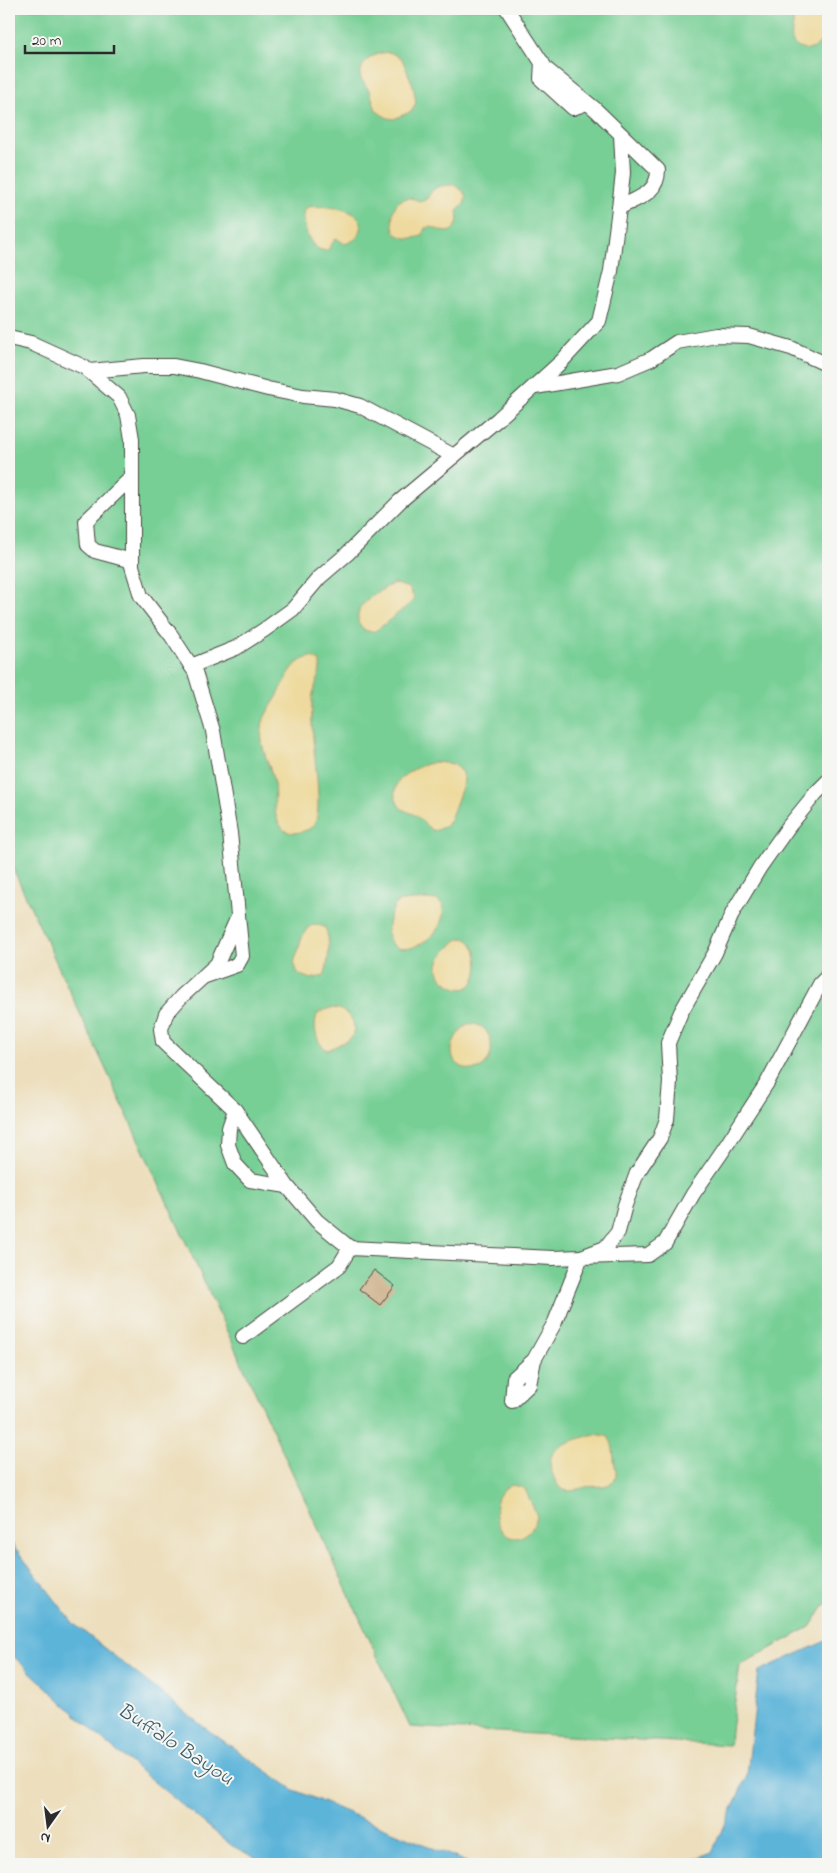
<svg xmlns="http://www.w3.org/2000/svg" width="837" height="1873" font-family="'Indie Flower',sans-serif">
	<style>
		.green { fill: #77cf95; stroke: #517d60 }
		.sand { fill: #eeda9e; stroke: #8c8264 }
		.water { fill: #5cb4d9; stroke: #447082 }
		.building { fill: #ccae86 }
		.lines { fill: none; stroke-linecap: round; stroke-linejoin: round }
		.lane-casing { stroke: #484641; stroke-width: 16 }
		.lane { stroke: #fff; stroke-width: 14 }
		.labels { text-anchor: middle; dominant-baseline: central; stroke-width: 4; stroke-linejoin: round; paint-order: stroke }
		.water-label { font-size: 21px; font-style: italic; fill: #3c5b68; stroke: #f6f6f2 }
	</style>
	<rect width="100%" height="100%" fill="#f6f6f2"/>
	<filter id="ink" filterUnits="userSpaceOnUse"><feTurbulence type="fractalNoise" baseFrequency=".02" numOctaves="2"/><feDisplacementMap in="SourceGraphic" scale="10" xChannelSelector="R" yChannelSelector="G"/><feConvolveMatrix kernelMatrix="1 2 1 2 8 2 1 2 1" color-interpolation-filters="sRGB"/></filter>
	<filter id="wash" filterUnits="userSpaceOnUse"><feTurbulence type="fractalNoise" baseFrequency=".0096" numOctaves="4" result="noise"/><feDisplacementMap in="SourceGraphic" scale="20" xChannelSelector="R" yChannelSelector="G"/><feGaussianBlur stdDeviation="1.12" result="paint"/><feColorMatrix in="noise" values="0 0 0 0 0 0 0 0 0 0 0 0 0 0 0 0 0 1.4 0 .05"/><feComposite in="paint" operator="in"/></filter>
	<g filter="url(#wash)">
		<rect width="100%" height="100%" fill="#eddfbd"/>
		<path class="green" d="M 9,9 L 828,9 L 828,1600 L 810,1627 L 740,1665 L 729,1745 L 410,1727 L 9,860 Z"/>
		<g class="sand">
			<path d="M 762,9 L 828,9 L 828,21 C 821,27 825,39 817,46 C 813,50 807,50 802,49 C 782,43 798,22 793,10 C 783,8 773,13 762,9 Z"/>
			<path d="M 389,52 L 398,56 L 402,59 L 413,85 L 416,102 L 412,111 L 394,119 L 388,118 L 382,115 L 376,110 L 370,92 L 360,77 C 360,61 374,53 389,52 Z"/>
			<path d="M 455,185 L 463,191 L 466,197 L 464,204 L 457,211 C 459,220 458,225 451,231 C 441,235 435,224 425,228 L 422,236 C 412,239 404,240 395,233 C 390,220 391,199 409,198 C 415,198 419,203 425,200 C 429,198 429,194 432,191 C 437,185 448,185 455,185 Z"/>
			<path d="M 307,207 C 321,205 366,207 361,229 C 359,238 354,241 345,244 L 336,238 L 328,250 C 310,254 303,226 303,213 Z"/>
			<path d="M 394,583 L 409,588 L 414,598 L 412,602 L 377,630 L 372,632 L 364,630 L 358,622 L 358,615 L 360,607 L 374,594 Z"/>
			<path d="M 312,657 L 320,661 C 322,676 312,688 312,702 C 310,738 319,772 318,808 C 317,819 316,828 304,831 C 295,834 285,834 280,825 C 272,814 276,797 274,784 C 271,764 259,751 262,728 C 263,713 274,705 280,691 C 288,676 293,659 312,657 Z"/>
			<path d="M 435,762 L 454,764 L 462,773 L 464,782 L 450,820 L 446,826 L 434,831 C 425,826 422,820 415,815 C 409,811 401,812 397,802 C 386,779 418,765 435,762 Z"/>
			<path d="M 428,899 L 437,900 L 443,905 C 445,917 439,931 428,939 C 403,958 380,949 390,916 C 392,911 394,906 398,902 C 401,900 422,900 428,899 Z"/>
			<path d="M 314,924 L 325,927 C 331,941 329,963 324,976 L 311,979 L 300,975 C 290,963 296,960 299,948 C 302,937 303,930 314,924 Z"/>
			<path d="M 462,938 C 485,938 485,1011 446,982 C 433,972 437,960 447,950 C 453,944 454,940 462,938 Z"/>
			<path d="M 330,1008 L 340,1009 L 347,1014 L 353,1021 L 354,1030 L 352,1037 L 348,1040 L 328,1050 C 316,1046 312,1024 318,1013 Z"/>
			<path d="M 469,1024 C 503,1022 496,1084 462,1067 C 443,1057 454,1032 469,1024 Z"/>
			<path d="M 594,1434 L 607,1436 C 614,1442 613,1455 615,1465 C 621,1490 602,1485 586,1487 C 579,1488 572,1493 564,1490 C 558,1488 555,1480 553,1475 C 540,1445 574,1441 594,1434 Z"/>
			<path d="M 512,1485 L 521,1487 L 525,1489 L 537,1516 C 535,1531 516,1547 503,1532 C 491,1519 493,1490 512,1485 Z"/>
		</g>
		<g class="water">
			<path d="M 9,1540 L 74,1624 L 205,1728 L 294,1790 L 471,1864 L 267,1864 L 231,1845 L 104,1741 L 9,1652 Z"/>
			<path d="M 828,1640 L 828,1845 L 818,1864 L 681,1864 L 713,1852 L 747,1775 L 759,1671 Z"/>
		</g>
		<g id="blocks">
			<path class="building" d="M 374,1270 L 395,1286 L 380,1305 L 359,1289 Z"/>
		</g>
	</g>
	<g filter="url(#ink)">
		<use href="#blocks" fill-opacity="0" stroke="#484641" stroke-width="1"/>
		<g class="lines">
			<defs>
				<g id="lane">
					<path d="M 542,62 L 541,79 L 573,108 L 587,103"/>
					<path d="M 619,208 L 623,173 L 621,135"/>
					<path d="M 9,338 L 31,343 L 84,367 L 119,397 L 128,415 L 132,439 L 132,566 L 141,596 L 171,635 L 195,672 L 213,731 L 230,833 L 242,956 L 237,965 L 203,977"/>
					<path d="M 89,371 L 144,366 L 174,366 L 200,371 L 268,389 L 303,396 L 335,399 L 360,406 L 454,456"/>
					<path d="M 535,387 L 618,373 L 651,359 L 677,342 L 716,335 L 749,336 L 791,348 L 828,365"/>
					<path d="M 132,477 L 86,521 L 88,545 L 95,551 L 132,561"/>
					<path d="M 191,666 L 236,648 L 264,630 L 293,609 L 319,578 L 347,554 L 400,501 L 498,419 L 561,362 L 599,321 L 611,271 L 619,208 C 637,198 658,194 658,170 L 595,109 L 546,69 L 507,9"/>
					<path d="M 236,921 L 217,964 L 181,997 L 166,1014 L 161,1029 L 163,1042 L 235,1110 L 287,1186 L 317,1221 L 350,1248"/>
					<path d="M 235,1110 L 229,1128 L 228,1145 L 235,1164 L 250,1180 L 287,1186"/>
					<path d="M 243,1337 L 339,1266 L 350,1248 L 553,1258 L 581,1257 L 605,1248 L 618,1232 L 625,1205 L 637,1173 L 660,1138 L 667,1119 L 670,1082 L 668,1043 L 681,1012 L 715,953 L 733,912 L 760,867 L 789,826 L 816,793 L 828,781"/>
					<path d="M 534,1360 L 514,1378 L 512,1401 L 529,1385 L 534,1360 L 555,1322 L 581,1257 L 648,1255 L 665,1243 L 693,1194 L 724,1149 L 767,1083 L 820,984 L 828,976"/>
				</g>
			</defs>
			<use href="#lane" class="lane-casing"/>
			<use href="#lane" class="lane"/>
		</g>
	</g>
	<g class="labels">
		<g class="water-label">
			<text transform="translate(175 1745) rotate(33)">Buffalo Bayou</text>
		</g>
	</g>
	<rect width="837" height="1873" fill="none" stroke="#f6f6f2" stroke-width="30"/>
	<g transform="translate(48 1826) rotate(194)" stroke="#f6f6f2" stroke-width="4" paint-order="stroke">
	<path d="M0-4L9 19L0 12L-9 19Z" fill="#2b2b2b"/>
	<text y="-8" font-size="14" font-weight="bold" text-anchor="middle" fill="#2b2b2b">N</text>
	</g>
	<path d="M25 45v8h89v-8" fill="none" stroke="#2b2b2b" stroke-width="2.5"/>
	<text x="32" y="45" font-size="15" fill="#2b2b2b" stroke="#f6f6f2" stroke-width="4" paint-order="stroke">20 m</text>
</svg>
